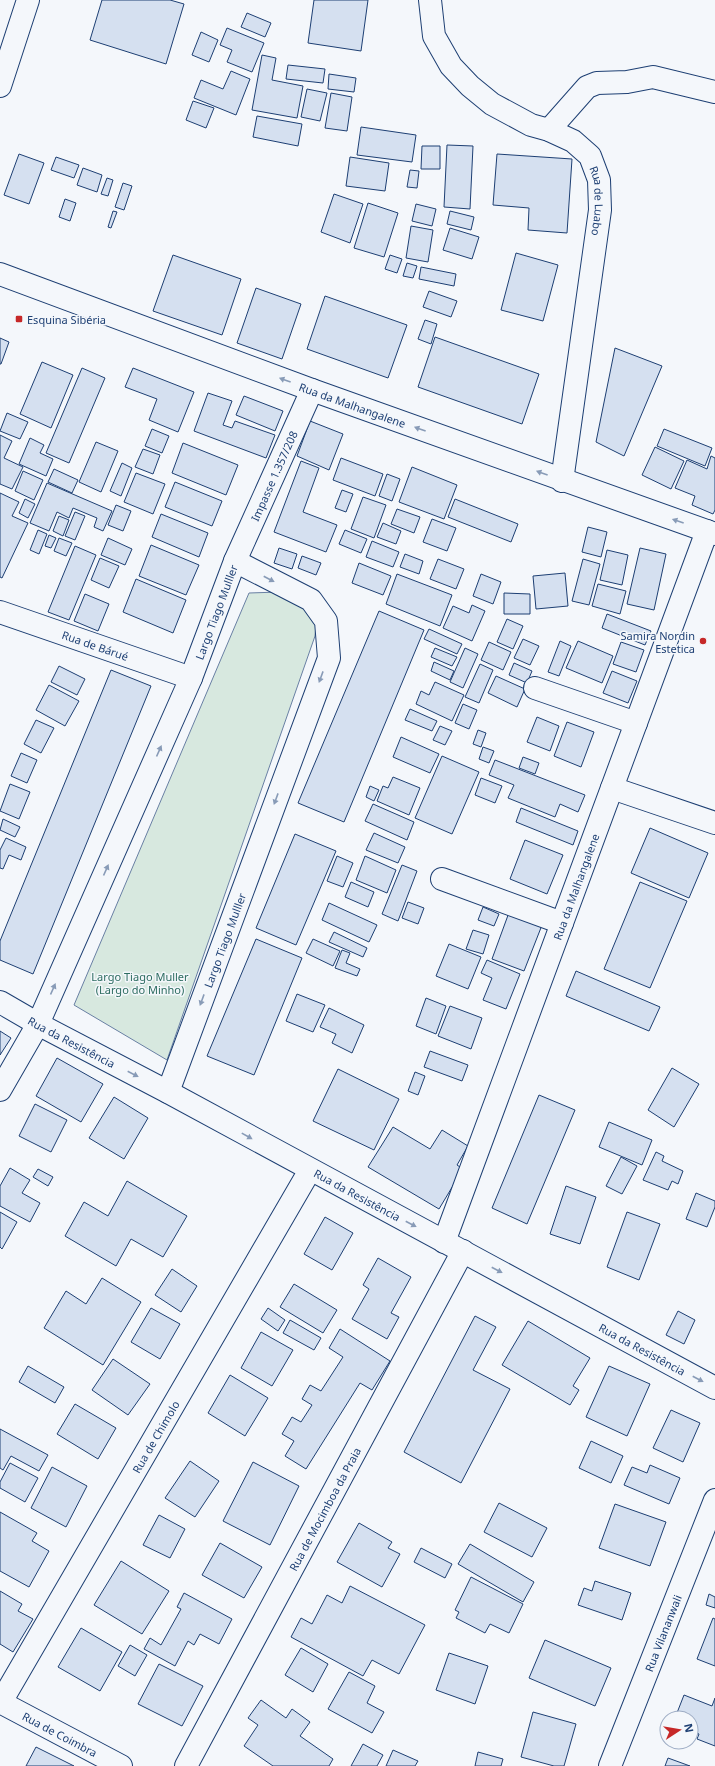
<svg xmlns="http://www.w3.org/2000/svg" width="715" height="1766" font-family="'Noto Sans',sans-serif">
	<style>
		.green { fill: #d7e8df; stroke: #687fa3 }
		.building { fill: #d5e0f0; stroke: #1d3f73 }
		.lines { fill: none; stroke-linecap: round; stroke-linejoin: round }
		.minor-casing { stroke: #1d3f73; stroke-width: 24 }
		.minor { stroke: #f4f7fb; stroke-width: 22 }
		.oneway { fill: #889bb7 }
		.poi-dot { fill: #c62828; stroke: #f4f7fb; stroke-width: 1.5 }
		.labels { text-anchor: middle; dominant-baseline: central; stroke-width: 3; stroke-linejoin: round; paint-order: stroke }
		.street-label { font-size: 11px; fill: #1d3f73; stroke: #f4f7fb }
		.poi-label { font-size: 11px; fill: #1d3f73; stroke: #f4f7fb; text-anchor: start }
		.park-label { font-size: 11px; fill: #2c6c60; stroke: #f4f7fb }
	</style>
	<rect width="100%" height="100%" fill="#f4f7fb"/>
	<path class="green" d="M 280,592 L 317,614 L 315,636 L 167,1060 L 74,1005 L 249,593 Z"/>
	<g class="building">
		<path d="M 102,0 L 170,0 L 184,4 L 166,64 L 90,40 Z"/>
		<path d="M 314,0 L 368,0 L 361,51 L 308,43 Z"/>
		<path d="M 247,13 L 271,23 L 265,37 L 241,27 Z"/>
		<path d="M 227,28 L 264,43 L 252,72 L 227,62 L 232,50 L 220,45 Z"/>
		<path d="M 201,32 L 218,40 L 209,62 L 192,55 Z"/>
		<path d="M 262,55 L 276,58 L 272,80 L 303,86 L 297,118 L 252,110 Z"/>
		<path d="M 288,65 L 325,69 L 323,83 L 286,79 Z"/>
		<path d="M 231,71 L 250,79 L 236,115 L 194,98 L 201,80 L 223,89 Z"/>
		<path d="M 329,74 L 356,78 L 354,92 L 328,89 Z"/>
		<path d="M 307,89 L 327,93 L 320,121 L 301,117 Z"/>
		<path d="M 331,93 L 352,97 L 347,131 L 325,128 Z"/>
		<path d="M 193,101 L 214,108 L 206,128 L 186,120 Z"/>
		<path d="M 257,116 L 302,124 L 298,146 L 253,137 Z"/>
		<path d="M 361,127 L 416,135 L 412,162 L 357,155 Z"/>
		<path d="M 447,145 L 473,146 L 470,209 L 444,207 Z"/>
		<path d="M 422,146 L 440,146 L 440,169 L 421,169 Z"/>
		<path d="M 19,154 L 44,163 L 29,204 L 4,195 Z"/>
		<path d="M 497,154 L 572,159 L 567,233 L 528,230 L 529,208 L 493,205 Z"/>
		<path d="M 56,157 L 79,165 L 74,178 L 51,170 Z"/>
		<path d="M 350,157 L 389,163 L 385,191 L 346,186 Z"/>
		<path d="M 83,168 L 102,175 L 97,192 L 77,185 Z"/>
		<path d="M 410,170 L 419,171 L 417,188 L 407,187 Z"/>
		<path d="M 107,178 L 113,180 L 108,196 L 101,194 Z"/>
		<path d="M 123,183 L 132,186 L 124,210 L 115,207 Z"/>
		<path d="M 334,194 L 363,204 L 350,243 L 321,232 Z"/>
		<path d="M 65,199 L 76,203 L 70,221 L 59,217 Z"/>
		<path d="M 368,203 L 398,213 L 384,257 L 354,248 Z"/>
		<path d="M 416,204 L 436,209 L 432,226 L 412,221 Z"/>
		<path d="M 113,211 L 117,212 L 111,228 L 108,227 Z"/>
		<path d="M 450,211 L 474,217 L 471,230 L 447,224 Z"/>
		<path d="M 411,226 L 433,230 L 428,262 L 406,258 Z"/>
		<path d="M 450,228 L 479,237 L 472,259 L 443,250 Z"/>
		<path d="M 516,253 L 558,265 L 543,321 L 501,310 Z"/>
		<path d="M 173,255 L 241,279 L 222,335 L 153,311 Z"/>
		<path d="M 390,255 L 402,259 L 397,273 L 385,269 Z"/>
		<path d="M 407,263 L 417,266 L 413,278 L 403,276 Z"/>
		<path d="M 421,267 L 456,274 L 454,286 L 419,279 Z"/>
		<path d="M 256,288 L 301,304 L 282,359 L 237,343 Z"/>
		<path d="M 429,291 L 457,301 L 451,317 L 423,307 Z"/>
		<path d="M 325,296 L 407,325 L 388,378 L 307,349 Z"/>
		<path d="M 425,320 L 437,324 L 431,344 L 418,339 Z"/>
		<path d="M 435,337 L 539,374 L 522,424 L 418,387 Z"/>
		<path d="M 0,338 L 9,342 L 1,364 L 0,364 Z"/>
		<path d="M 615,348 L 662,366 L 624,456 L 596,442 Z"/>
		<path d="M 42,362 L 73,375 L 51,428 L 20,414 Z"/>
		<path d="M 82,368 L 105,378 L 69,463 L 46,453 Z"/>
		<path d="M 133,368 L 194,392 L 178,432 L 149,420 L 157,399 L 125,387 Z"/>
		<path d="M 208,393 L 232,401 L 223,425 L 232,428 L 235,421 L 275,435 L 266,458 L 194,431 Z"/>
		<path d="M 244,396 L 283,411 L 275,431 L 236,415 Z"/>
		<path d="M 7,413 L 28,422 L 20,439 L 0,431 Z"/>
		<path d="M 310,421 L 343,434 L 329,470 L 297,456 Z"/>
		<path d="M 152,429 L 169,436 L 162,453 L 145,446 Z"/>
		<path d="M 664,429 L 712,448 L 705,466 L 657,446 Z"/>
		<path d="M 0,435 L 12,441 L 4,458 L 23,467 L 12,489 L 0,484 Z"/>
		<path d="M 30,438 L 44,445 L 40,453 L 53,459 L 46,476 L 19,464 Z"/>
		<path d="M 96,442 L 118,451 L 101,492 L 79,482 Z"/>
		<path d="M 183,443 L 238,465 L 226,495 L 172,473 Z"/>
		<path d="M 655,447 L 684,461 L 671,489 L 642,475 Z"/>
		<path d="M 143,449 L 160,455 L 153,474 L 135,467 Z"/>
		<path d="M 711,456 L 715,458 L 715,510 L 713,514 L 692,505 L 695,496 L 675,488 L 687,460 L 707,469 Z"/>
		<path d="M 341,458 L 383,474 L 375,496 L 333,480 Z"/>
		<path d="M 301,461 L 319,468 L 303,512 L 337,525 L 326,552 L 274,532 Z"/>
		<path d="M 122,463 L 132,468 L 121,496 L 110,491 Z"/>
		<path d="M 412,467 L 457,485 L 444,519 L 399,502 Z"/>
		<path d="M 54,469 L 78,480 L 72,493 L 48,482 Z"/>
		<path d="M 23,471 L 43,480 L 34,500 L 15,491 Z"/>
		<path d="M 136,473 L 165,484 L 153,514 L 124,502 Z"/>
		<path d="M 387,474 L 400,479 L 392,501 L 379,496 Z"/>
		<path d="M 175,482 L 222,501 L 212,526 L 165,507 Z"/>
		<path d="M 47,483 L 112,511 L 103,531 L 94,527 L 97,518 L 73,508 L 69,518 L 57,512 L 49,531 L 30,523 Z"/>
		<path d="M 342,490 L 353,494 L 346,512 L 335,508 Z"/>
		<path d="M 0,493 L 19,502 L 12,516 L 28,523 L 2,578 L 0,577 Z"/>
		<path d="M 363,497 L 386,505 L 374,538 L 351,529 Z"/>
		<path d="M 25,499 L 35,504 L 28,518 L 19,513 Z"/>
		<path d="M 455,499 L 518,524 L 511,542 L 448,517 Z"/>
		<path d="M 116,505 L 131,511 L 123,531 L 108,525 Z"/>
		<path d="M 397,509 L 420,517 L 414,533 L 391,524 Z"/>
		<path d="M 75,512 L 85,516 L 75,540 L 65,536 Z"/>
		<path d="M 161,514 L 208,533 L 199,557 L 152,537 Z"/>
		<path d="M 59,516 L 69,520 L 63,536 L 53,531 Z"/>
		<path d="M 432,519 L 456,528 L 447,551 L 423,542 Z"/>
		<path d="M 383,523 L 401,531 L 396,544 L 377,537 Z"/>
		<path d="M 588,527 L 607,532 L 601,557 L 582,552 Z"/>
		<path d="M 38,530 L 47,534 L 39,554 L 30,550 Z"/>
		<path d="M 345,530 L 367,539 L 361,553 L 339,544 Z"/>
		<path d="M 49,535 L 56,538 L 51,548 L 45,546 Z"/>
		<path d="M 59,538 L 72,543 L 66,556 L 54,551 Z"/>
		<path d="M 108,538 L 132,549 L 125,565 L 101,555 Z"/>
		<path d="M 372,541 L 399,552 L 393,567 L 366,557 Z"/>
		<path d="M 151,545 L 199,565 L 186,595 L 139,576 Z"/>
		<path d="M 75,546 L 96,555 L 69,620 L 48,612 Z"/>
		<path d="M 279,548 L 297,554 L 292,569 L 274,563 Z"/>
		<path d="M 640,548 L 666,554 L 654,610 L 627,604 Z"/>
		<path d="M 607,550 L 628,555 L 622,585 L 600,580 Z"/>
		<path d="M 405,554 L 423,561 L 419,574 L 400,567 Z"/>
		<path d="M 302,556 L 321,563 L 316,575 L 298,568 Z"/>
		<path d="M 100,558 L 119,566 L 109,588 L 91,580 Z"/>
		<path d="M 438,559 L 464,569 L 456,589 L 430,579 Z"/>
		<path d="M 583,559 L 600,564 L 589,605 L 572,601 Z"/>
		<path d="M 359,563 L 391,576 L 383,595 L 352,583 Z"/>
		<path d="M 565,573 L 568,606 L 536,609 L 533,576 Z"/>
		<path d="M 397,574 L 452,595 L 440,626 L 386,604 Z"/>
		<path d="M 481,574 L 501,582 L 493,604 L 473,596 Z"/>
		<path d="M 136,579 L 186,600 L 173,633 L 123,612 Z"/>
		<path d="M 598,584 L 626,591 L 620,614 L 592,606 Z"/>
		<path d="M 504,593 L 530,594 L 530,614 L 504,614 Z"/>
		<path d="M 85,594 L 109,604 L 98,631 L 74,621 Z"/>
		<path d="M 472,605 L 485,611 L 472,641 L 443,628 L 453,606 L 469,613 Z"/>
		<path d="M 379,611 L 424,630 L 344,822 L 298,803 Z"/>
		<path d="M 607,614 L 651,631 L 645,645 L 602,628 Z"/>
		<path d="M 507,619 L 523,626 L 513,649 L 497,642 Z"/>
		<path d="M 429,629 L 462,644 L 457,654 L 424,639 Z"/>
		<path d="M 523,639 L 539,646 L 530,665 L 514,658 Z"/>
		<path d="M 560,641 L 571,646 L 559,676 L 548,672 Z"/>
		<path d="M 578,641 L 613,656 L 602,683 L 566,668 Z"/>
		<path d="M 489,642 L 511,652 L 503,670 L 481,660 Z"/>
		<path d="M 621,642 L 644,650 L 636,672 L 613,664 Z"/>
		<path d="M 435,648 L 457,657 L 452,666 L 431,657 Z"/>
		<path d="M 465,648 L 478,654 L 463,688 L 450,682 Z"/>
		<path d="M 434,662 L 454,671 L 450,680 L 431,671 Z"/>
		<path d="M 514,663 L 532,671 L 527,683 L 509,675 Z"/>
		<path d="M 480,664 L 493,670 L 479,703 L 465,697 Z"/>
		<path d="M 59,666 L 85,679 L 77,695 L 51,682 Z"/>
		<path d="M 111,670 L 151,686 L 33,974 L 0,960 L 0,941 Z"/>
		<path d="M 612,671 L 637,681 L 628,703 L 603,693 Z"/>
		<path d="M 496,676 L 525,689 L 517,707 L 488,693 Z"/>
		<path d="M 435,682 L 464,695 L 452,721 L 416,704 L 421,691 L 429,695 Z"/>
		<path d="M 49,685 L 79,701 L 65,726 L 36,710 Z"/>
		<path d="M 463,704 L 477,710 L 469,729 L 455,723 Z"/>
		<path d="M 410,709 L 437,721 L 432,731 L 405,720 Z"/>
		<path d="M 537,717 L 559,726 L 550,751 L 527,742 Z"/>
		<path d="M 36,720 L 54,728 L 41,753 L 24,744 Z"/>
		<path d="M 567,722 L 594,732 L 581,767 L 554,756 Z"/>
		<path d="M 440,726 L 452,731 L 445,745 L 433,740 Z"/>
		<path d="M 478,730 L 486,733 L 481,747 L 473,744 Z"/>
		<path d="M 401,737 L 439,754 L 430,773 L 393,757 Z"/>
		<path d="M 483,747 L 494,751 L 489,763 L 479,759 Z"/>
		<path d="M 21,753 L 37,760 L 27,783 L 11,776 Z"/>
		<path d="M 442,756 L 479,772 L 452,834 L 415,818 Z"/>
		<path d="M 523,757 L 539,763 L 535,774 L 519,768 Z"/>
		<path d="M 495,760 L 585,795 L 578,812 L 560,804 L 555,817 L 508,798 L 514,785 L 489,775 Z"/>
		<path d="M 393,777 L 420,788 L 409,815 L 377,801 L 383,786 L 388,788 Z"/>
		<path d="M 481,778 L 502,786 L 495,803 L 475,795 Z"/>
		<path d="M 10,784 L 30,792 L 19,819 L 0,811 Z"/>
		<path d="M 370,786 L 379,790 L 374,801 L 366,797 Z"/>
		<path d="M 373,804 L 414,822 L 407,840 L 365,821 Z"/>
		<path d="M 521,808 L 578,831 L 573,845 L 516,822 Z"/>
		<path d="M 3,819 L 20,827 L 15,837 L 0,830 Z"/>
		<path d="M 650,828 L 708,853 L 689,898 L 631,873 Z"/>
		<path d="M 374,833 L 405,847 L 398,863 L 366,850 Z"/>
		<path d="M 295,834 L 336,851 L 296,945 L 256,928 Z"/>
		<path d="M 6,838 L 26,847 L 21,860 L 9,855 L 3,869 L 0,868 L 0,850 Z"/>
		<path d="M 525,840 L 563,855 L 547,894 L 510,879 Z"/>
		<path d="M 337,856 L 353,863 L 343,887 L 327,881 Z"/>
		<path d="M 365,856 L 396,870 L 387,893 L 356,880 Z"/>
		<path d="M 402,865 L 417,871 L 398,921 L 382,914 Z"/>
		<path d="M 351,882 L 374,892 L 368,907 L 345,897 Z"/>
		<path d="M 640,882 L 687,901 L 650,988 L 604,969 Z"/>
		<path d="M 408,902 L 424,908 L 418,924 L 402,918 Z"/>
		<path d="M 329,903 L 377,925 L 369,942 L 322,920 Z"/>
		<path d="M 483,907 L 499,914 L 494,926 L 478,920 Z"/>
		<path d="M 511,907 L 544,920 L 524,971 L 492,959 Z"/>
		<path d="M 473,930 L 489,935 L 483,954 L 466,949 Z"/>
		<path d="M 334,932 L 367,948 L 363,957 L 329,942 Z"/>
		<path d="M 256,939 L 302,958 L 254,1075 L 207,1056 Z"/>
		<path d="M 313,939 L 340,951 L 333,966 L 306,953 Z"/>
		<path d="M 449,944 L 481,957 L 468,989 L 436,976 Z"/>
		<path d="M 342,950 L 350,953 L 346,963 L 360,969 L 357,976 L 335,968 Z"/>
		<path d="M 487,960 L 520,974 L 506,1009 L 483,1000 L 492,978 L 481,973 Z"/>
		<path d="M 576,971 L 660,1007 L 649,1031 L 566,996 Z"/>
		<path d="M 297,994 L 325,1005 L 313,1032 L 286,1021 Z"/>
		<path d="M 426,998 L 446,1006 L 436,1034 L 416,1026 Z"/>
		<path d="M 450,1006 L 482,1018 L 471,1049 L 438,1036 Z"/>
		<path d="M 329,1008 L 364,1025 L 352,1053 L 332,1043 L 336,1034 L 320,1027 Z"/>
		<path d="M 0,1031 L 11,1038 L 0,1055 Z"/>
		<path d="M 430,1051 L 468,1065 L 462,1081 L 424,1067 Z"/>
		<path d="M 57,1058 L 103,1084 L 81,1122 L 36,1096 Z"/>
		<path d="M 672,1068 L 699,1084 L 674,1127 L 648,1110 Z"/>
		<path d="M 338,1069 L 399,1099 L 374,1150 L 313,1121 Z"/>
		<path d="M 415,1072 L 425,1076 L 418,1095 L 408,1091 Z"/>
		<path d="M 539,1095 L 575,1110 L 527,1224 L 492,1208 Z"/>
		<path d="M 114,1097 L 148,1118 L 124,1159 L 89,1138 Z"/>
		<path d="M 35,1104 L 67,1120 L 51,1152 L 19,1136 Z"/>
		<path d="M 609,1122 L 652,1140 L 642,1165 L 599,1147 Z"/>
		<path d="M 393,1127 L 430,1149 L 442,1130 L 468,1146 L 457,1165 L 463,1169 L 439,1209 L 368,1167 Z"/>
		<path d="M 656,1152 L 664,1156 L 662,1161 L 683,1171 L 678,1184 L 672,1181 L 668,1190 L 643,1180 Z"/>
		<path d="M 621,1157 L 637,1166 L 622,1194 L 606,1186 Z"/>
		<path d="M 10,1168 L 30,1180 L 22,1193 L 40,1203 L 30,1222 L 0,1206 L 0,1186 Z"/>
		<path d="M 38,1169 L 53,1177 L 48,1186 L 33,1177 Z"/>
		<path d="M 127,1181 L 187,1216 L 163,1257 L 131,1239 L 116,1266 L 65,1236 L 84,1202 L 108,1216 Z"/>
		<path d="M 566,1186 L 596,1197 L 580,1244 L 550,1234 Z"/>
		<path d="M 696,1193 L 715,1201 L 715,1207 L 707,1227 L 686,1219 Z"/>
		<path d="M 0,1212 L 17,1222 L 2,1249 L 0,1247 Z"/>
		<path d="M 627,1212 L 660,1224 L 639,1280 L 607,1267 Z"/>
		<path d="M 325,1217 L 353,1233 L 332,1270 L 304,1254 Z"/>
		<path d="M 378,1258 L 411,1277 L 391,1313 L 399,1317 L 387,1339 L 352,1319 L 369,1289 L 363,1285 Z"/>
		<path d="M 172,1269 L 197,1286 L 181,1312 L 155,1295 Z"/>
		<path d="M 102,1278 L 141,1302 L 103,1365 L 44,1328 L 66,1291 L 86,1304 Z"/>
		<path d="M 294,1284 L 337,1310 L 323,1333 L 280,1307 Z"/>
		<path d="M 151,1308 L 180,1324 L 160,1359 L 131,1342 Z"/>
		<path d="M 268,1308 L 285,1320 L 278,1331 L 261,1319 Z"/>
		<path d="M 678,1311 L 695,1320 L 684,1344 L 666,1335 Z"/>
		<path d="M 475,1316 L 496,1327 L 473,1370 L 510,1389 L 461,1483 L 404,1452 Z"/>
		<path d="M 290,1320 L 321,1338 L 314,1350 L 283,1333 Z"/>
		<path d="M 528,1321 L 590,1358 L 573,1386 L 579,1390 L 570,1405 L 502,1365 Z"/>
		<path d="M 340,1329 L 390,1361 L 372,1390 L 360,1383 L 306,1469 L 285,1456 L 294,1441 L 282,1434 L 292,1417 L 301,1422 L 312,1405 L 302,1399 L 310,1385 L 321,1391 L 343,1357 L 329,1348 Z"/>
		<path d="M 261,1332 L 293,1350 L 272,1386 L 241,1368 Z"/>
		<path d="M 113,1359 L 150,1384 L 128,1415 L 92,1390 Z"/>
		<path d="M 28,1366 L 64,1387 L 55,1403 L 19,1382 Z"/>
		<path d="M 609,1366 L 650,1384 L 627,1436 L 586,1417 Z"/>
		<path d="M 230,1375 L 268,1398 L 245,1436 L 208,1413 Z"/>
		<path d="M 75,1404 L 116,1428 L 98,1459 L 57,1434 Z"/>
		<path d="M 671,1410 L 700,1423 L 683,1462 L 653,1448 Z"/>
		<path d="M 0,1429 L 48,1455 L 39,1471 L 11,1456 L 3,1470 L 0,1468 Z"/>
		<path d="M 591,1441 L 623,1456 L 611,1483 L 579,1468 Z"/>
		<path d="M 190,1461 L 219,1481 L 195,1517 L 165,1498 Z"/>
		<path d="M 253,1462 L 299,1486 L 270,1545 L 223,1521 Z"/>
		<path d="M 10,1463 L 38,1478 L 25,1502 L 0,1488 L 0,1482 Z"/>
		<path d="M 650,1465 L 680,1478 L 669,1504 L 624,1485 L 632,1467 L 647,1473 Z"/>
		<path d="M 52,1467 L 87,1486 L 66,1527 L 31,1508 Z"/>
		<path d="M 499,1503 L 547,1528 L 532,1557 L 484,1532 Z"/>
		<path d="M 615,1504 L 666,1522 L 650,1566 L 599,1548 Z"/>
		<path d="M 0,1512 L 37,1533 L 32,1541 L 49,1551 L 29,1587 L 0,1571 Z"/>
		<path d="M 159,1515 L 185,1529 L 170,1558 L 143,1545 Z"/>
		<path d="M 359,1523 L 392,1542 L 388,1548 L 400,1554 L 382,1587 L 337,1562 Z"/>
		<path d="M 220,1543 L 262,1567 L 244,1598 L 202,1575 Z"/>
		<path d="M 470,1544 L 534,1582 L 523,1602 L 458,1564 Z"/>
		<path d="M 421,1548 L 452,1564 L 445,1578 L 414,1562 Z"/>
		<path d="M 121,1561 L 169,1591 L 142,1634 L 94,1605 Z"/>
		<path d="M 471,1577 L 523,1604 L 509,1633 L 490,1624 L 485,1633 L 456,1618 L 459,1612 L 455,1610 Z"/>
		<path d="M 595,1581 L 631,1593 L 622,1620 L 578,1605 L 584,1588 L 592,1591 Z"/>
		<path d="M 350,1586 L 425,1625 L 399,1674 L 372,1660 L 363,1676 L 291,1637 L 301,1618 L 312,1624 L 327,1595 L 342,1603 Z"/>
		<path d="M 0,1591 L 22,1604 L 18,1611 L 33,1619 L 13,1652 L 0,1644 Z"/>
		<path d="M 184,1593 L 232,1619 L 219,1644 L 200,1634 L 194,1645 L 188,1641 L 175,1666 L 144,1649 L 150,1638 L 161,1645 L 181,1609 L 177,1607 Z"/>
		<path d="M 709,1594 L 715,1597 L 715,1608 L 706,1605 Z"/>
		<path d="M 713,1618 L 715,1619 L 715,1666 L 697,1659 Z"/>
		<path d="M 81,1628 L 122,1652 L 100,1691 L 58,1667 Z"/>
		<path d="M 545,1640 L 611,1668 L 595,1706 L 529,1678 Z"/>
		<path d="M 130,1645 L 147,1655 L 135,1676 L 118,1666 Z"/>
		<path d="M 301,1648 L 328,1664 L 313,1692 L 285,1675 Z"/>
		<path d="M 449,1653 L 488,1666 L 475,1704 L 436,1690 Z"/>
		<path d="M 159,1664 L 203,1686 L 182,1726 L 138,1704 Z"/>
		<path d="M 349,1672 L 375,1686 L 367,1703 L 384,1712 L 372,1733 L 328,1709 Z"/>
		<path d="M 684,1695 L 712,1706 L 715,1698 L 715,1746 L 697,1739 L 699,1734 L 691,1730 L 691,1718 L 675,1718 Z"/>
		<path d="M 261,1700 L 286,1718 L 292,1709 L 310,1722 L 300,1736 L 333,1759 L 329,1766 L 273,1766 L 244,1746 L 258,1725 L 248,1718 Z"/>
		<path d="M 533,1712 L 576,1724 L 564,1766 L 554,1766 L 521,1757 Z"/>
		<path d="M 363,1744 L 383,1755 L 377,1766 L 351,1766 Z"/>
		<path d="M 36,1747 L 74,1766 L 26,1766 Z"/>
		<path d="M 393,1750 L 418,1761 L 415,1766 L 386,1766 Z"/>
		<path d="M 478,1752 L 503,1759 L 501,1766 L 475,1766 Z"/>
		<path d="M 668,1758 L 690,1766 L 665,1766 Z"/>
	</g>
	<g class="lines">
		<defs>
			<g id="minor">
				<path id="s1" d="M 430,0 L 434,36 L 451,66 L 470,86 L 492,104 L 531,125 L 549,130 L 573,141 L 590,156 L 599,180 L 600,210 L 562,481"/>
				<path d="M 0,86 L 28,0"/>
				<path d="M 549,130 L 587,87 L 597,83 L 627,82 L 653,77 L 715,92"/>
				<path id="s2" d="M 0,274 L 312,390 L 715,534"/>
				<path id="s3" d="M 0,612 L 191,678"/>
				<path d="M 535,688 L 636,723"/>
				<path d="M 612,788 L 715,823"/>
				<path d="M 442,879 L 562,923"/>
				<path id="s4" d="M 0,1002 L 38,1024 L 168,1092 L 715,1388"/>
				<path id="s5" d="M 0,1090 L 38,1024 L 191,678 L 235,561 L 312,390"/>
				<path id="s6" d="M 168,1092 L 329,658 L 326,621 L 311,600 L 235,561"/>
				<path id="s7" d="M 444,1242 L 707,531"/>
				<path id="s8" d="M 0,1702 L 121,1766"/>
				<path id="s9" d="M 1,1702 L 310,1170"/>
				<path id="s10" d="M 186,1766 L 463,1251"/>
				<path id="s11" d="M 610,1766 L 715,1500"/>
			</g>
		</defs>
		<use href="#minor" class="minor-casing"/>
		<use href="#minor" class="minor"/>
	</g>
	<defs><path id="oneway-solid" d="M-6-.8H1V-3.2L6.5 0L1 3.2V.8H-6Z"/></defs>
	<g class="oneway">
		<use href="#oneway-solid" transform="translate(285 380) rotate(-160)"/>
		<use href="#oneway-solid" transform="translate(420 429) rotate(-160)"/>
		<use href="#oneway-solid" transform="translate(542 473) rotate(-160)"/>
		<use href="#oneway-solid" transform="translate(678 521) rotate(-161)"/>
		<use href="#oneway-solid" transform="translate(269 579) rotate(28)"/>
		<use href="#oneway-solid" transform="translate(321 677) rotate(110)"/>
		<use href="#oneway-solid" transform="translate(159 751) rotate(-66)"/>
		<use href="#oneway-solid" transform="translate(276 799) rotate(110)"/>
		<use href="#oneway-solid" transform="translate(106 870) rotate(-66)"/>
		<use href="#oneway-solid" transform="translate(53 989) rotate(-66)"/>
		<use href="#oneway-solid" transform="translate(202 1000) rotate(110)"/>
		<use href="#oneway-solid" transform="translate(133 1074) rotate(27)"/>
		<use href="#oneway-solid" transform="translate(247 1136) rotate(29)"/>
		<use href="#oneway-solid" transform="translate(411 1224) rotate(28)"/>
		<use href="#oneway-solid" transform="translate(497 1270) rotate(28)"/>
		<use href="#oneway-solid" transform="translate(698 1379) rotate(28)"/>
	</g>
	<g class="poi-dot">
		<rect x="15" y="315" width="8" height="8" rx="2"/>
		<circle cx="703" cy="641" r="4"/>
	</g>
	<g class="labels">
		<g class="street-label">
			<text stroke="none"><textPath href="#s1" startOffset="285">Rua de Luabo</textPath></text>
			<text stroke="none"><textPath href="#s2" startOffset="376">Rua da Malhangalene</textPath></text>
			<text stroke="none"><textPath href="#s5" startOffset="673">Impasse 1.357/208</textPath></text>
			<text stroke="none"><textPath href="#s5" startOffset="525">Largo Tiago Mulller</textPath></text>
			<text stroke="none"><textPath href="#s3" startOffset="101">Rua de Bárué</textPath></text>
			<text stroke="none"><textPath href="#s7" startOffset="379">Rua da Malhangalene</textPath></text>
			<text stroke="none"><textPath href="#s6" startOffset="162">Largo Tiago Mulller</textPath></text>
			<text stroke="none"><textPath href="#s4" startOffset="82">Rua da Resistência</textPath></text>
			<text stroke="none"><textPath href="#s4" startOffset="406">Rua da Resistência</textPath></text>
			<text stroke="none"><textPath href="#s4" startOffset="730">Rua da Resistência</textPath></text>
			<text stroke="none"><textPath href="#s9" startOffset="307">Rua de Chimolo</textPath></text>
			<text stroke="none"><textPath href="#s10" startOffset="292">Rua de Mocimboa da Praia</textPath></text>
			<text stroke="none"><textPath href="#s11" startOffset="143">Rua Vilananwali</textPath></text>
			<text stroke="none"><textPath href="#s8" startOffset="68">Rua de Coimbra</textPath></text>
		</g>
		<g class="poi-label">
			<text x="27" y="319">Esquina Sibéria</text>
			<text x="695" y="635" text-anchor="end">Samira Nordin<tspan x="695" dy="13">Estetica</tspan></text>
		</g>
		<g class="park-label">
			<text x="140" y="976">Largo Tiago Muller<tspan x="140" dy="13">(Largo do Minho)</tspan></text>
		</g>
	</g>
	<g transform="translate(679 1730) rotate(78)"><circle r="19" fill="#f4f7fb" stroke="#9eadc5"/>
	<path d="M0-3L7 15L0 10L-7 15Z" fill="#c62828"/>
	<text y="-6" font-size="11" font-weight="bold" text-anchor="middle" fill="#1d3f73">N</text>
	</g>
</svg>
